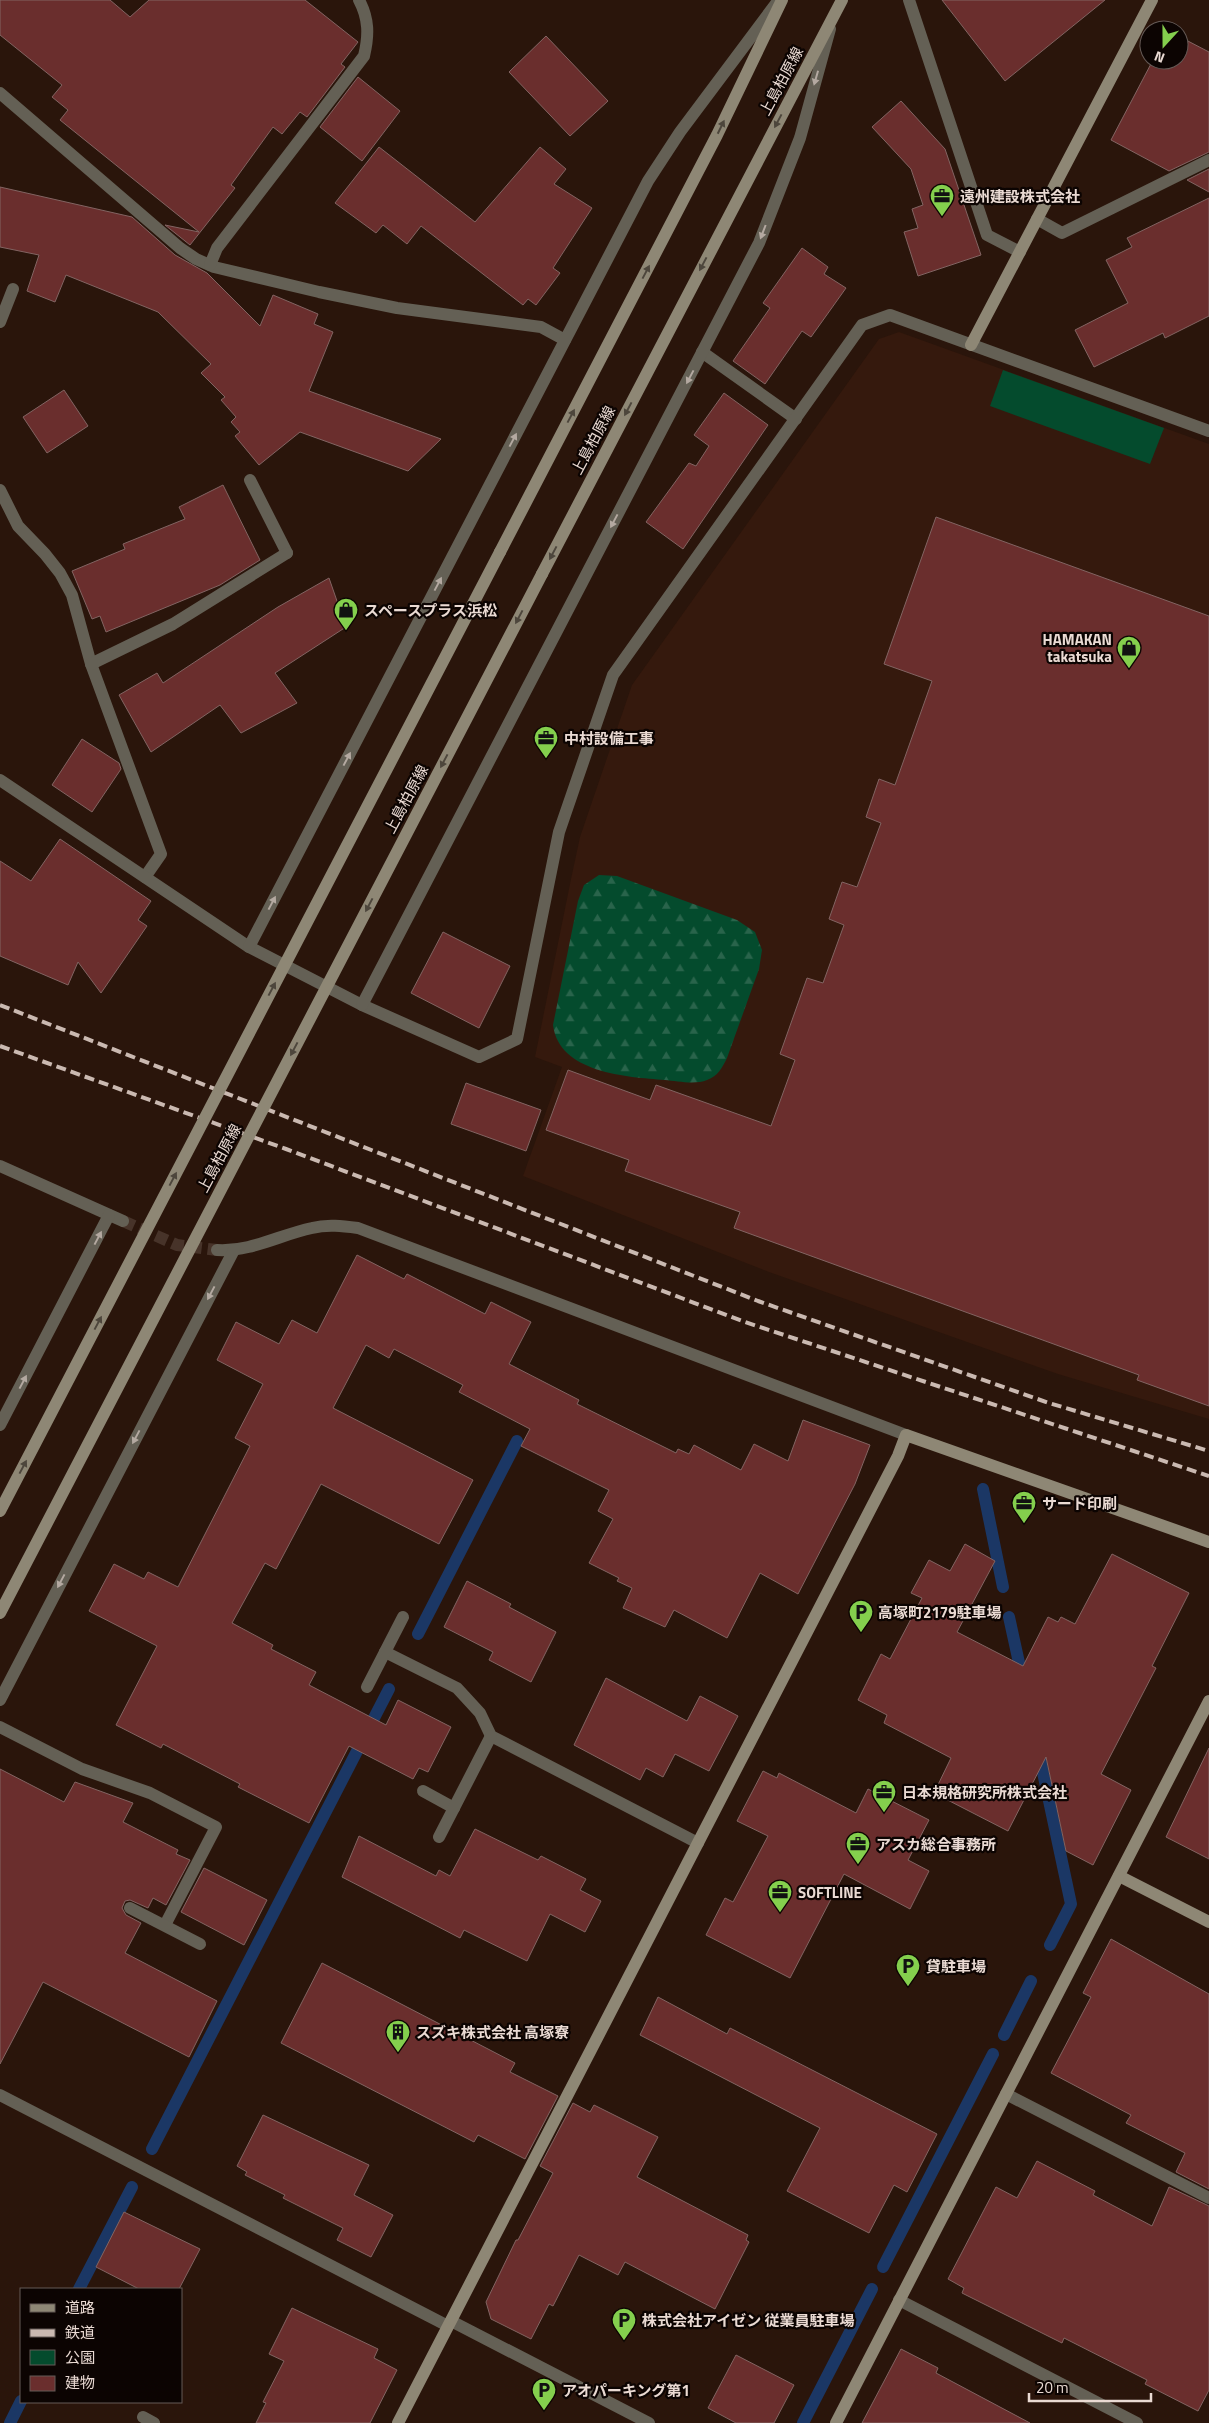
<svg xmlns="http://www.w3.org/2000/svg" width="1209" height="2423" font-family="'Titillium Web','Noto Sans JP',sans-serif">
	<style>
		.built { fill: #35190d }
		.green { fill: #044b2d }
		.forest { fill: url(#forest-firs) }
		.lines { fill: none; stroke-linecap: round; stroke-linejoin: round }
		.stream { stroke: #1b3765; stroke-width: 12 }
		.building { fill: #6a2e2d; stroke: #826462 }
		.street-tunnel { stroke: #473329; stroke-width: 12; stroke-dasharray: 12 6; stroke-linecap: butt }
		.lane { stroke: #646055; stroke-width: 12 }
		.street { stroke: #646055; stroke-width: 12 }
		.secondary { stroke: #8e8775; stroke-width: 12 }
		.rail { stroke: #cab9b1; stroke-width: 4; stroke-dasharray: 10 5; stroke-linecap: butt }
		.secondary-bridge { stroke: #8e8775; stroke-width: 12 }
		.oneway { fill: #b4a9a1 }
		.oneway2 { fill: #4d463c }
		.labels { text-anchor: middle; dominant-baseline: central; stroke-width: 4.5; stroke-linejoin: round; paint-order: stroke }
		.street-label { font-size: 15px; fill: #eadad3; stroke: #0c0402 }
		.poi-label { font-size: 15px; font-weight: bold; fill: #eadad3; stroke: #0c0402; text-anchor: start }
	</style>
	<defs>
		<pattern id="forest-firs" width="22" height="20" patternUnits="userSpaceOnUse" patternTransform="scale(1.25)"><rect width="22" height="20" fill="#044b2d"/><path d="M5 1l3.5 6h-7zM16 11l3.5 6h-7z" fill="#29644b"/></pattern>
	</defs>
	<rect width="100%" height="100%" fill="#2a150b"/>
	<path class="built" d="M 899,332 L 1209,444 L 1209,1419 L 1058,1374 L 769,1272 L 523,1176 L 562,1067 L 535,1057 L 571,879 L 580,837 L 632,685 L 879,339 Z"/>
	<path class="green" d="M 1003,370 L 1164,428 L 1150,464 L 990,406 Z"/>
	<path class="forest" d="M 599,875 L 617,876 L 737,920 L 755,932 L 762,950 L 759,969 L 727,1058 C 722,1068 718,1076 707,1080 C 695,1085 677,1081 665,1080 C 627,1077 559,1073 553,1025 L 578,901 L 584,885 Z"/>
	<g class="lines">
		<g class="stream">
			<path d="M 983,1489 L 1003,1587"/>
			<path d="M 1009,1617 L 1023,1681"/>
			<path d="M 418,1634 L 517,1441"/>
			<path d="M 1038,1749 L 1071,1904 L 1050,1945"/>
			<path d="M 1004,2035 L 1031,1981"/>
			<path d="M 152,2149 L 389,1689"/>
			<path d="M 883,2267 L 993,2054"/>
			<path d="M 79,2289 L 132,2187"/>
			<path d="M 10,2423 L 21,2401"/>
			<path d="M 803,2423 L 872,2289"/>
		</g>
	</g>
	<g class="building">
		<path d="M 0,0 L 110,0 L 130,17 L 149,0 L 305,0 L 358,42 L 341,64 L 345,67 L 307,117 L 300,112 L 282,134 L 273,127 L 231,185 L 235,188 L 190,245 L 165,225 L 199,232 L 60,120 L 68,110 L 52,97 L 62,85 L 0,35 Z"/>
		<path d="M 942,0 L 1105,0 L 1005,81 Z"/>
		<path d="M 546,36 L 608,101 L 570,136 L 509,72 Z"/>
		<path d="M 1184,39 L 1209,52 L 1209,152 L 1169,171 L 1111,140 L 1153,60 L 1179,60 L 1179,50 Z"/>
		<path d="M 358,77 L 400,111 L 362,161 L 320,127 Z"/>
		<path d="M 901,101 L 945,149 L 981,255 L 918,276 L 904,232 L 918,228 L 912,209 L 923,205 L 911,169 L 872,127 Z"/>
		<path d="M 379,147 L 475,222 L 540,147 L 566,169 L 554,184 L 592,208 L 553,268 L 560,273 L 536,305 L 528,299 L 523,305 L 421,226 L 407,244 L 383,225 L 376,233 L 335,203 Z"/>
		<path d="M 1209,169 L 1209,192 L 1187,180 Z"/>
		<path d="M 0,187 L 132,217 L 175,255 L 207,273 L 260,326 L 273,295 L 318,314 L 314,324 L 333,332 L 309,391 L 441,439 L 408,471 L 300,432 L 259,465 L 235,436 L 240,432 L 231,422 L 236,417 L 221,400 L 225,397 L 201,373 L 211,364 L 158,312 L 66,275 L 55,302 L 27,291 L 39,255 L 0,247 Z"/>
		<path d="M 1209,198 L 1209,316 L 1165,338 L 1163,333 L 1094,367 L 1075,330 L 1128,303 L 1106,260 L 1132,247 L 1127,238 Z"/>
		<path d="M 802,248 L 828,267 L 824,274 L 846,288 L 811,337 L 802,331 L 765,384 L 733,361 L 770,308 L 763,303 Z"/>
		<path d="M 64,390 L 88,426 L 47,453 L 23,417 Z"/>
		<path d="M 724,393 L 768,425 L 683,549 L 646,522 L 689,463 L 696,466 L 709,446 L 694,435 Z"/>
		<path d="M 223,485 L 260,560 L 220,585 L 106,632 L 100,616 L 92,619 L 72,571 L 125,549 L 123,544 L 185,519 L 179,507 Z"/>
		<path d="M 936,517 L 1209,616 L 1209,1406 L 1137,1380 L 1139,1375 L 734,1228 L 740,1212 L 625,1171 L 629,1160 L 546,1130 L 568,1070 L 650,1100 L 656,1085 L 771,1126 L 795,1060 L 780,1054 L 807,978 L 823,983 L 844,925 L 829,919 L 842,882 L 857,887 L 881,823 L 866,817 L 879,779 L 895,785 L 932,681 L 884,664 Z"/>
		<path d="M 329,578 L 346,627 L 275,673 L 297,703 L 241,733 L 220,705 L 151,752 L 119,695 L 157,673 L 163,683 L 278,607 Z"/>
		<path d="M 82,739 L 119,763 L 121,769 L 92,812 L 52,785 Z"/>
		<path d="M 60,839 L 151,901 L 138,920 L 147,926 L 101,993 L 78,962 L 68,985 L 0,956 L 0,861 L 31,881 Z"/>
		<path d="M 443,932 L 510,966 L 479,1028 L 411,993 Z"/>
		<path d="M 466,1083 L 541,1110 L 526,1151 L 451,1124 Z"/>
		<path d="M 357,1255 L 404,1279 L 407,1274 L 485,1314 L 491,1302 L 531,1322 L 509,1364 L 579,1400 L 577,1404 L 676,1453 L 678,1449 L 689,1454 L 694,1445 L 741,1470 L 754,1444 L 788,1461 L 803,1420 L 870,1445 L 855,1484 L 798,1594 L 760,1573 L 727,1638 L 674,1610 L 665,1627 L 623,1608 L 632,1588 L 617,1581 L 619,1578 L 589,1563 L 613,1519 L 598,1511 L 609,1490 L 521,1446 L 530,1429 L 459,1392 L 463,1385 L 394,1349 L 389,1358 L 366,1345 L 333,1408 L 473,1480 L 439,1544 L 321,1484 L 276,1569 L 265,1563 L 232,1623 L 273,1645 L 271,1649 L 316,1672 L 309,1685 L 386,1725 L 398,1700 L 451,1727 L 428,1772 L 419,1768 L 413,1779 L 349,1746 L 309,1823 L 238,1787 L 240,1784 L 163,1744 L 161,1748 L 116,1725 L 157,1646 L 89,1611 L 114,1564 L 144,1579 L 148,1572 L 178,1587 L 250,1446 L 235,1438 L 263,1384 L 217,1360 L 236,1322 L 279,1344 L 292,1320 L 317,1333 Z"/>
		<path d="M 965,1544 L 995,1561 L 957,1632 L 1023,1666 L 1048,1617 L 1058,1622 L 1061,1617 L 1075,1624 L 1112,1554 L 1189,1593 L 1152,1666 L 1156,1668 L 1101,1774 L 1131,1790 L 1093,1865 L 1066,1851 L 1046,1757 L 1008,1831 L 934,1793 L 951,1758 L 884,1723 L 887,1715 L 858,1700 L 881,1654 L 890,1659 L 922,1598 L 911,1593 L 929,1560 L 950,1571 Z"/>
		<path d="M 467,1581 L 511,1604 L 509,1607 L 556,1632 L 531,1682 L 489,1660 L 493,1652 L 444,1627 Z"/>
		<path d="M 606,1678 L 687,1721 L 700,1696 L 738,1716 L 709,1771 L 675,1754 L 663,1777 L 646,1768 L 640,1780 L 574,1745 Z"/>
		<path d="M 1209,1748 L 1209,1859 L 1166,1837 Z"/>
		<path d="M 0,1769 L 64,1802 L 75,1782 L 133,1803 L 123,1822 L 178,1850 L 176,1854 L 190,1860 L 166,1905 L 153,1898 L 148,1908 L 130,1900 L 125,1901 L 122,1908 L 126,1915 L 141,1923 L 125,1953 L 217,2001 L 189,2057 L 43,1982 L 0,2064 Z"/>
		<path d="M 763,1771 L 777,1778 L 779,1773 L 856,1813 L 868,1789 L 929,1820 L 908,1860 L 929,1871 L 910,1909 L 844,1874 L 790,1978 L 706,1935 L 725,1898 L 733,1902 L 768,1836 L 737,1821 Z"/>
		<path d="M 475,1829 L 538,1860 L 541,1856 L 586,1879 L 580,1890 L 601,1901 L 585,1932 L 550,1914 L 527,1961 L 464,1930 L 460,1938 L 342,1877 L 359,1836 L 436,1876 L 439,1870 L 450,1876 Z"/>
		<path d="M 204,1868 L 267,1900 L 244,1945 L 181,1912 Z"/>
		<path d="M 1111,1939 L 1209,1994 L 1209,2189 L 1176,2172 L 1185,2153 L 1126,2123 L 1131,2115 L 1051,2073 L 1091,1997 L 1083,1993 Z"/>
		<path d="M 322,1963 L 515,2063 L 510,2072 L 558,2096 L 525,2159 L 478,2135 L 474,2142 L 281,2043 Z"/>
		<path d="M 658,1997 L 727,2034 L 730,2028 L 937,2134 L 907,2192 L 894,2185 L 869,2233 L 787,2191 L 820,2128 L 640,2035 Z"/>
		<path d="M 573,2103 L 590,2112 L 594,2105 L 658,2137 L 637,2177 L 748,2235 L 746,2240 L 749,2242 L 715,2309 L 625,2262 L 618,2275 L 579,2255 L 553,2306 L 549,2304 L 531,2339 L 491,2319 L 486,2302 L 516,2240 L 518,2240 L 553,2173 L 540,2166 Z"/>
		<path d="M 263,2115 L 369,2165 L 354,2195 L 393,2215 L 371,2257 L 337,2240 L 343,2228 L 283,2198 L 285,2195 L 245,2175 L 247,2172 L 237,2166 Z"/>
		<path d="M 1037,2161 L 1095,2191 L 1093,2195 L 1152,2226 L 1169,2187 L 1209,2206 L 1209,2390 L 1198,2411 L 1145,2384 L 1147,2380 L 1064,2338 L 1062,2343 L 962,2293 L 964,2288 L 948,2279 L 996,2187 L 1017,2198 Z"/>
		<path d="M 124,2212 L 200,2249 L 179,2289 L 139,2289 L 96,2267 Z"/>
		<path d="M 292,2308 L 378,2349 L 374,2358 L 397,2370 L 370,2423 L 256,2423 L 266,2403 L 263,2402 L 284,2361 L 269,2354 Z"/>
		<path d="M 901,2349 L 938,2368 L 936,2373 L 1030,2423 L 862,2423 Z"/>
		<path d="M 736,2355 L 794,2385 L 774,2423 L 736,2423 L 708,2408 Z"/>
	</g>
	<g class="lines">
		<path class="street-tunnel" d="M 123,1221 L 177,1245 L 217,1250"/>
		<g class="lane">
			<path d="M 702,352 L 796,419"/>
			<path d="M 250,480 L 287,553"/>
		</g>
		<g class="street">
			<path d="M 909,0 L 987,235 L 1020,252"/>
			<path d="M 0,93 L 180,248 L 196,259 L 214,267 L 319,292 L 397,308 L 541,327 L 565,340"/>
			<path d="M 1037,219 L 1062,233 L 1209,160"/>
			<path d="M 210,265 L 217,248 L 364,56 C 369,35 369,19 359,0"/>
			<path d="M 0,322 L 13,289"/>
			<path d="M 0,490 L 18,526 L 45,554 L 60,573 L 72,595 L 91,664 L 161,854 L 145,877"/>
			<path d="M 91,664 L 173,624 L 287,553"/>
			<path d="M 0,780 L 249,947 L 362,1005 L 479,1057 L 517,1039 L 559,832 L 613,675 L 862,325 L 890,315 L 1209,431"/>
			<path d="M 249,947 L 648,181 L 680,132 L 778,1"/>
			<path d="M 362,1005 L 759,243 L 800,138 L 830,29"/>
			<path d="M 0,1166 L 123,1221"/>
			<path d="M 217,1250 C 251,1252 279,1235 312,1228 C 327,1224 343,1226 358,1228 L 906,1435"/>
			<path d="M 0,1425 L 109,1215"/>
			<path d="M 385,1652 L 457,1688 L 480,1713 L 491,1736 L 698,1843"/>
			<path d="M 367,1687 L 403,1617"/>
			<path d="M 0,1700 L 234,1250"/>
			<path d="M 0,1727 L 82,1769 L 150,1793 L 216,1827 L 165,1925"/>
			<path d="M 423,1791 L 454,1808"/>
			<path d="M 439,1837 L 491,1736"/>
			<path d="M 130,1908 L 200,1944"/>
			<path d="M 1006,2094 L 1209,2198"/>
			<path d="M 0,2095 L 448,2326"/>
			<path d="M 899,2300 L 1137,2423"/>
			<path d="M 451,2321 L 649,2423"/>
			<path d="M 143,2417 L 154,2423"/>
		</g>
		<g class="secondary">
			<path d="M 971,345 L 1152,0"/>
			<path d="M 500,552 L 717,135 L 782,0"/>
			<path d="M 542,574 L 842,0"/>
			<path d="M 1119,1876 L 1209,1922"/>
			<path d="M 398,2423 L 898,1456 L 906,1435 L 1209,1542"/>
			<path d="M 836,2423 L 1209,1701"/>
		</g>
		<g class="rail">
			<path d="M 0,1005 L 758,1301 L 1049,1403 L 1209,1451"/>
			<path d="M 0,1046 L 286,1149 L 745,1322 L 1209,1476"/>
		</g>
		<g class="secondary-bridge">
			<path d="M 0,1511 L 500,552"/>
			<path d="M 0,1613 L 542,574"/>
		</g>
	</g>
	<defs><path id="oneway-solid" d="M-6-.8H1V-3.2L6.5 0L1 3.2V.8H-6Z" transform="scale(1.25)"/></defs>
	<g class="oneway">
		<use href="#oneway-solid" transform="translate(816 78) rotate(106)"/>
		<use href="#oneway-solid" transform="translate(763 232) rotate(111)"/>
		<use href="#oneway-solid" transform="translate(690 377) rotate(118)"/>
		<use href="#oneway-solid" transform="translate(513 440) rotate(-62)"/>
		<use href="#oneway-solid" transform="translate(614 521) rotate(118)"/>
		<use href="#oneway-solid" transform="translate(438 584) rotate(-62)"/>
		<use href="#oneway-solid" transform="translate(347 759) rotate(-62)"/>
		<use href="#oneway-solid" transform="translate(272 903) rotate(-62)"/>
		<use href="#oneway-solid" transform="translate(98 1238) rotate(-62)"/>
		<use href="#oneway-solid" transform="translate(211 1293) rotate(118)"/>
		<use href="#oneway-solid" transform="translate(23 1382) rotate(-62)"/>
		<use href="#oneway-solid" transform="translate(136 1437) rotate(118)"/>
		<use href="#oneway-solid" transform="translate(61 1581) rotate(118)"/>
	</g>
	<g class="oneway2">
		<use href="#oneway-solid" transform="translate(778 121) rotate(118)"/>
		<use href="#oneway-solid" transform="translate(721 127) rotate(-64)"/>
		<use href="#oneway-solid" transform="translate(703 264) rotate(118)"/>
		<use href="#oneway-solid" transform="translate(646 272) rotate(-62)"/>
		<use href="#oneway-solid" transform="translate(628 409) rotate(118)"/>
		<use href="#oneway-solid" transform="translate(571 416) rotate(-62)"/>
		<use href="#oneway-solid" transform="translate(553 553) rotate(118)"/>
		<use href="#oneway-solid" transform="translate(519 617) rotate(118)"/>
		<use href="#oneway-solid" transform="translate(444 761) rotate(118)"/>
		<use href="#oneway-solid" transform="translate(369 905) rotate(118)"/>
		<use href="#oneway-solid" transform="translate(272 989) rotate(-62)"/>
		<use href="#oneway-solid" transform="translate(294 1049) rotate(118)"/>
		<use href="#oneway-solid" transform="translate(173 1179) rotate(-62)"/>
		<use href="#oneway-solid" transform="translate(98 1323) rotate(-62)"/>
		<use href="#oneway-solid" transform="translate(23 1467) rotate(-62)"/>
	</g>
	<defs>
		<symbol id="office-pin" viewBox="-11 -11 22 30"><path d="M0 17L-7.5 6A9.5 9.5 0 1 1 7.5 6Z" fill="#84cf4d" stroke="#0c0402"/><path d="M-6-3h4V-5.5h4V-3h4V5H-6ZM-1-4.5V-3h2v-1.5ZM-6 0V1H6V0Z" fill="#111"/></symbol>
		<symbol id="shop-pin" viewBox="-11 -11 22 30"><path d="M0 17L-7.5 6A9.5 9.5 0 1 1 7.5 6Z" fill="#84cf4d" stroke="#0c0402"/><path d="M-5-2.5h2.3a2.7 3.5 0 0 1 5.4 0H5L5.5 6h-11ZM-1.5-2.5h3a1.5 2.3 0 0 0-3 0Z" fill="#111"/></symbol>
		<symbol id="parking-pin" viewBox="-11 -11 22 30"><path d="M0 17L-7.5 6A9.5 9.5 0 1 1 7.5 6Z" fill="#84cf4d" stroke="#0c0402"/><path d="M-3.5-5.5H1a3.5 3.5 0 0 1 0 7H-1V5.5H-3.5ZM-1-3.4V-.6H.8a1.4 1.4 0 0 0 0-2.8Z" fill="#111"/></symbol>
		<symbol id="building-pin" viewBox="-11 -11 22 30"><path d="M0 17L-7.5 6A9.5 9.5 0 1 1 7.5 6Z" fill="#84cf4d" stroke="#0c0402"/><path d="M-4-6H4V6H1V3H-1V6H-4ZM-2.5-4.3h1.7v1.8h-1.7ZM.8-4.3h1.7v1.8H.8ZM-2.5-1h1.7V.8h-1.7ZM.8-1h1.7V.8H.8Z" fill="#111"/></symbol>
	</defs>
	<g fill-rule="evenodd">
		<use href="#office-pin" x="928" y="182" width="28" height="38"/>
		<use href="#shop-pin" x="332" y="596" width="28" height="38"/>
		<use href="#shop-pin" x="1115" y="634" width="28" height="38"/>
		<use href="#office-pin" x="532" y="724" width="28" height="38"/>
		<use href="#office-pin" x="1010" y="1489" width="28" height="38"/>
		<use href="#parking-pin" x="847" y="1598" width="28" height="38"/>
		<use href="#office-pin" x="870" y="1778" width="28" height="38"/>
		<use href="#office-pin" x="844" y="1830" width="28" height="38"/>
		<use href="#office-pin" x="766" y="1878" width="28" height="38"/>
		<use href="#parking-pin" x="894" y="1952" width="28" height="38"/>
		<use href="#building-pin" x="384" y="2018" width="28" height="38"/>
		<use href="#parking-pin" x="610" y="2306" width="28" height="38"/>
		<use href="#parking-pin" x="530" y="2376" width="28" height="38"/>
	</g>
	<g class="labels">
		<g class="street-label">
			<text transform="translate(781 81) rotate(-62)">上島柏原線</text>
			<text transform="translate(593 440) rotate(-62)">上島柏原線</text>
			<text transform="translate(406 799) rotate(-62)">上島柏原線</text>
			<text transform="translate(219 1158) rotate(-62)">上島柏原線</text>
		</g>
		<g class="poi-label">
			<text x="960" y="196">遠州建設株式会社</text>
			<text x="364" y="610">スペースプラス浜松</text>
			<text x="1112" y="639" text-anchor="end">HAMAKAN<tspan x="1112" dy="17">takatsuka</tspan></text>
			<text x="564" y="738">中村設備工事</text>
			<text x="1042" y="1503">サード印刷</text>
			<text x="878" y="1612">高塚町2179駐車場</text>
			<text x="902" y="1792">日本規格研究所株式会社</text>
			<text x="876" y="1844">アスカ総合事務所</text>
			<text x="798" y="1892">SOFTLINE</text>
			<text x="926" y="1966">貸駐車場</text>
			<text x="416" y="2032">スズキ株式会社 高塚寮</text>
			<text x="642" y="2320">株式会社アイゼン 従業員駐車場</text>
			<text x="562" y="2390">アオパーキング第1</text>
		</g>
	</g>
	<rect x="20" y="2288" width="162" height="115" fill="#0c0402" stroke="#655a56"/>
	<rect x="30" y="2304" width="25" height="8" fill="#8e8775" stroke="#655a56"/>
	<text x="65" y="2313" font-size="15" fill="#eadad3">道路</text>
	<rect x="30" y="2329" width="25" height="8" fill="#cab9b1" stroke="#655a56"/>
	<text x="65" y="2338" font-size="15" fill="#eadad3">鉄道</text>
	<rect x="30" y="2350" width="25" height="15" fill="#044b2d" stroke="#655a56"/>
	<text x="65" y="2363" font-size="15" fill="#eadad3">公園</text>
	<rect x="30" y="2376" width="25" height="15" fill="#6a2e2d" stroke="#655a56"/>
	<text x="65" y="2388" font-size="15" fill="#eadad3">建物</text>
	<g transform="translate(1164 45) rotate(201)"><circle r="24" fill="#0c0402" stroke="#655a56"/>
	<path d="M0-4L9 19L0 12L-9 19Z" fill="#84cf4d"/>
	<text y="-8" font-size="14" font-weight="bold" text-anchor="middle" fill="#eadad3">N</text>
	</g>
	<path d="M1029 2393v8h122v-8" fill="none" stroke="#eadad3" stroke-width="2.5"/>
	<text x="1036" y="2393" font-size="15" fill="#eadad3" stroke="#0c0402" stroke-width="4" paint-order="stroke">20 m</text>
</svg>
